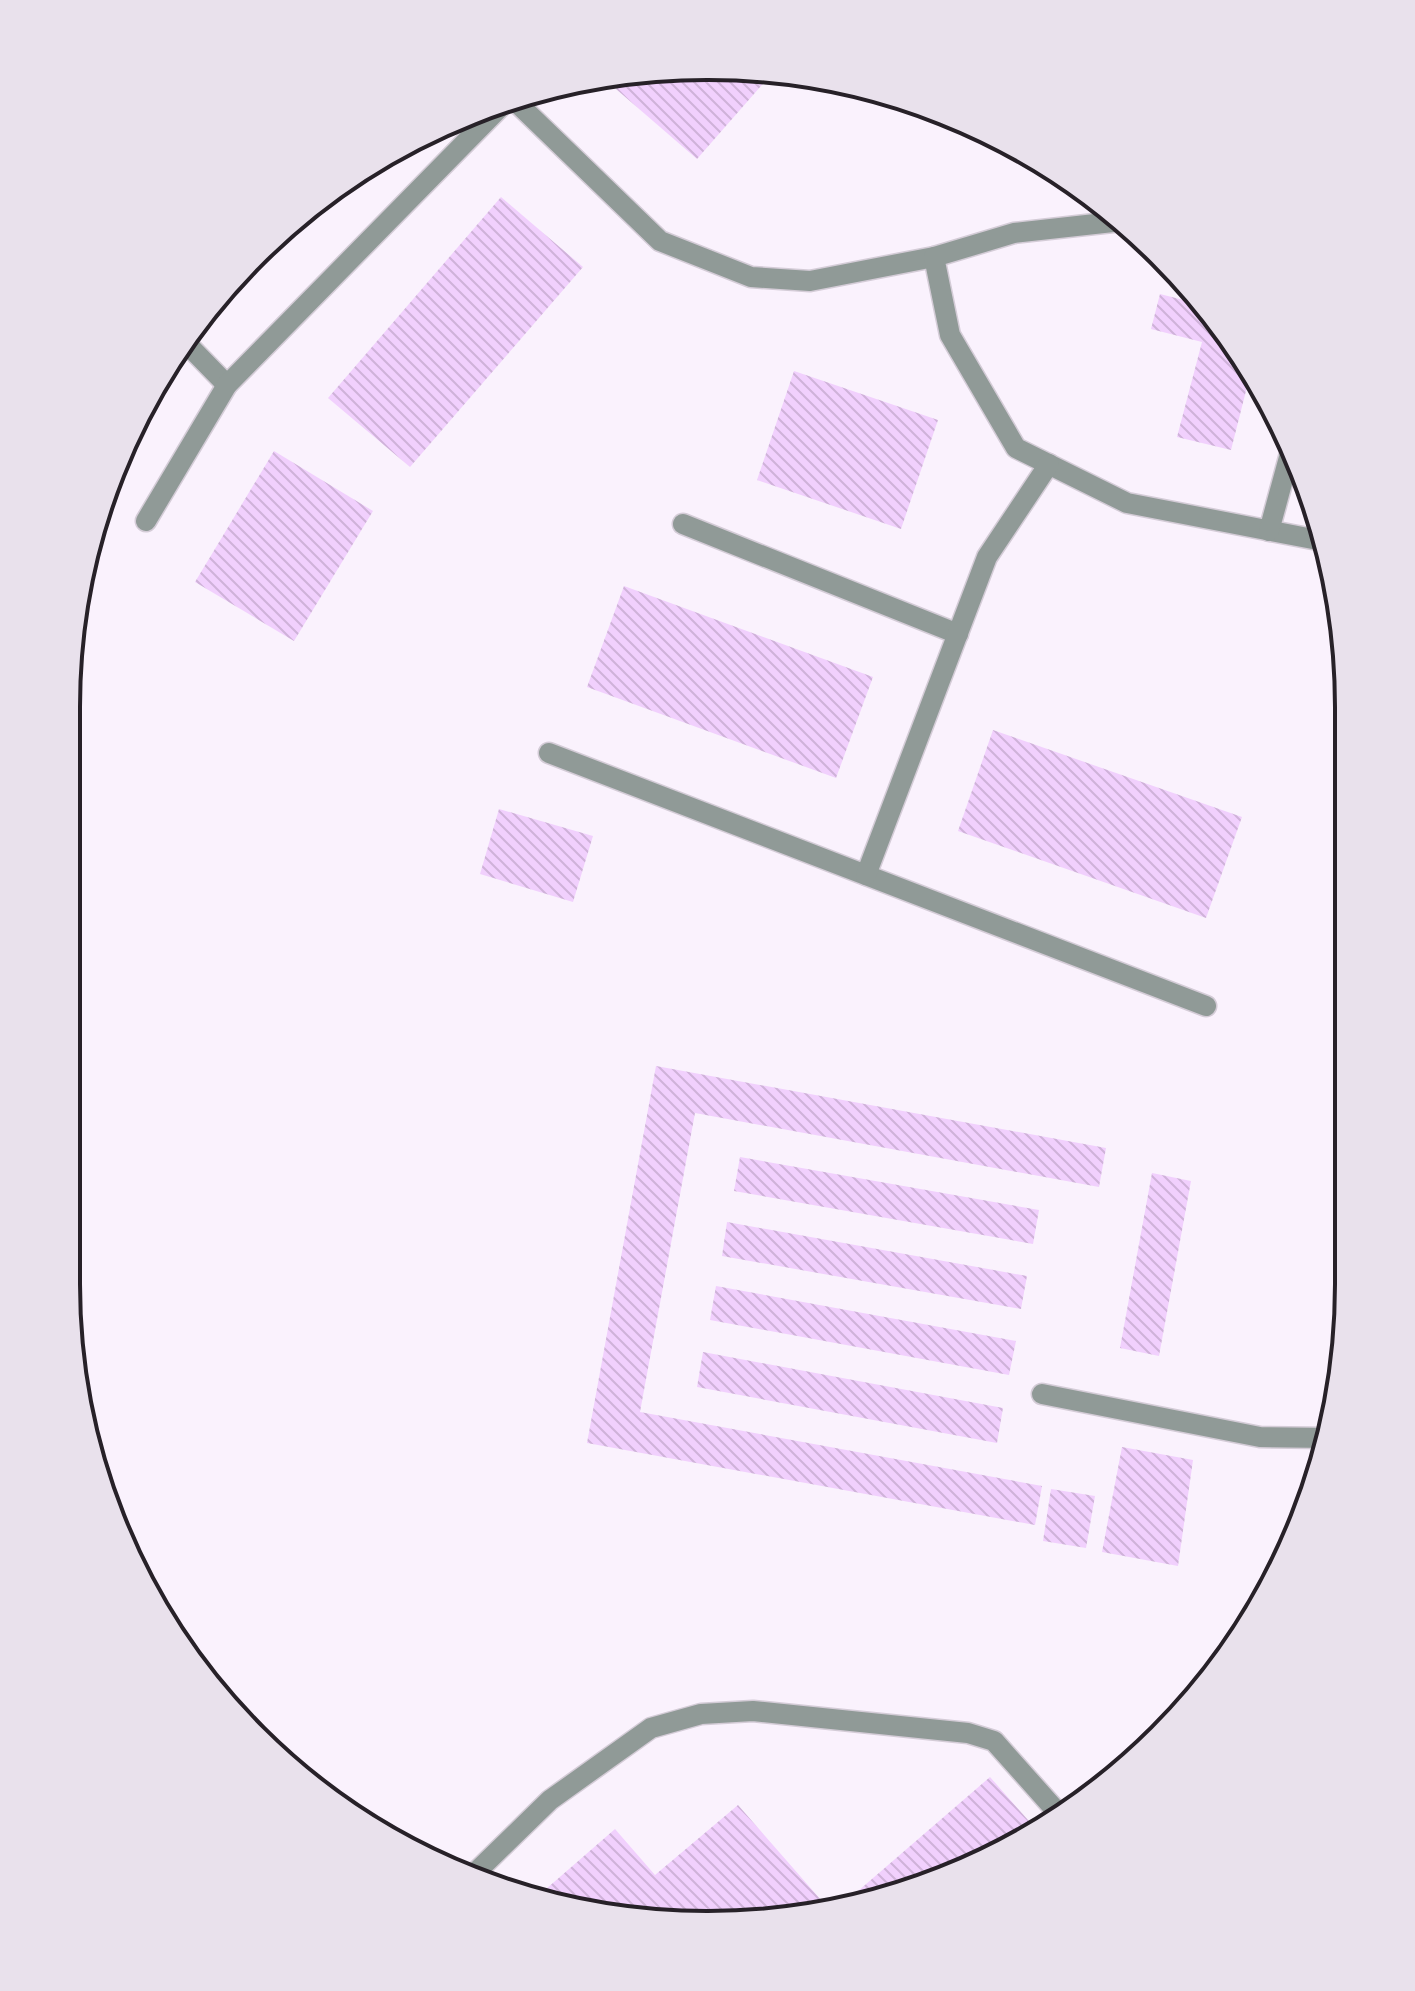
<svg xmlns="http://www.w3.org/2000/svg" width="1415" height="1991" font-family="Montserrat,sans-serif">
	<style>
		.building { fill: url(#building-back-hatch) }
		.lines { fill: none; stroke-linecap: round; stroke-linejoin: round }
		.minor-casing { stroke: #d4ccd7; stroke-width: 23 }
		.minor { stroke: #909a97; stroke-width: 20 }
		.rim { fill: none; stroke: #272128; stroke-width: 4 }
	</style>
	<defs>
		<pattern id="building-back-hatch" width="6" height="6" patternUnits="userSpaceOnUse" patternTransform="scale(2)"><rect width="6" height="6" fill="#f1d0fd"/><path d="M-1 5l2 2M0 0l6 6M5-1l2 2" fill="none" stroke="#cfb2d9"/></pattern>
	</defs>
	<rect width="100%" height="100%" fill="#faf2fd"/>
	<g class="building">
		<path d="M 749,67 L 774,71 L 697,159 L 616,89 L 632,71 Z"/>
		<path d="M 501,197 L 583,267 L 410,467 L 328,398 Z"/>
		<path d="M 1160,294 L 1203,305 L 1250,375 L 1231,450 L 1177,437 L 1202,342 L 1151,329 Z"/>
		<path d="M 794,371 L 938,420 L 901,529 L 757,480 Z"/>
		<path d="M 274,451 L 373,511 L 294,641 L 195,582 Z"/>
		<path d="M 624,586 L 873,677 L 836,778 L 587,687 Z"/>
		<path d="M 993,730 L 1242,817 L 1206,918 L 958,831 Z"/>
		<path d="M 499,809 L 593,836 L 573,902 L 480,874 Z"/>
		<path d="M 656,1066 L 1106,1148 L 1099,1187 L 695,1113 L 640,1412 L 1042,1486 L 1035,1525 L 587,1443 Z"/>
		<path d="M 740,1157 L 1039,1210 L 1033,1244 L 734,1191 Z"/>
		<path d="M 1152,1173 L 1191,1181 L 1159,1356 L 1120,1348 Z"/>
		<path d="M 727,1222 L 1027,1276 L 1021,1309 L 722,1256 Z"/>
		<path d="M 716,1286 L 1016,1341 L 1009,1375 L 710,1320 Z"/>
		<path d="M 703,1352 L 1003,1408 L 997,1443 L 697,1387 Z"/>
		<path d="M 1122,1447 L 1193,1460 L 1178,1566 L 1102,1552 Z"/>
		<path d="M 1051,1489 L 1095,1496 L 1086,1548 L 1043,1541 Z"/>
		<path d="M 990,1777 L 1036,1829 L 991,1859 L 843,1904 Z"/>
		<path d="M 738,1805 L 828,1908 L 792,1919 L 623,1919 L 538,1896 L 615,1829 L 655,1875 Z"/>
		<path d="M 520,1881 L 531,1895 L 511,1889 Z"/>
	</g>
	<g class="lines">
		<defs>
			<g id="minor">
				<path d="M 512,98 L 660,241 L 751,277 L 810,281 L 934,257"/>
				<path d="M 1122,221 L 1014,233 L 934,257 L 950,335 L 1016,448 L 1127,503 L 1318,540"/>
				<path d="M 187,344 L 227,385"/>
				<path d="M 146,521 L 227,385 L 509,98"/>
				<path d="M 683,524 L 958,634"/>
				<path d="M 1269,531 L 1291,450"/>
				<path d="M 549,753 L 1206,1006"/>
				<path d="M 866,875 L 987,557 L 1049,464"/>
				<path d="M 1042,1394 L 1260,1437 L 1329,1438"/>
				<path d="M 470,1878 L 550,1800 L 651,1728 L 701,1714 L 753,1711 L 968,1733 L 994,1741 L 1059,1814"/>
			</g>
		</defs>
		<use href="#minor" class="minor-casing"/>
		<use href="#minor" class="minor"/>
	</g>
	<path d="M0 0H1415V1991H0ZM707 80H708A627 627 0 0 1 1335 707V1284A627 627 0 0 1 708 1911H707A627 627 0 0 1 80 1284V707A627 627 0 0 1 707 80Z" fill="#e9e1ec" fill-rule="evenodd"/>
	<path class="rim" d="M707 80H708A627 627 0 0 1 1335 707V1284A627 627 0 0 1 708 1911H707A627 627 0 0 1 80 1284V707A627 627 0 0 1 707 80Z"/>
</svg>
